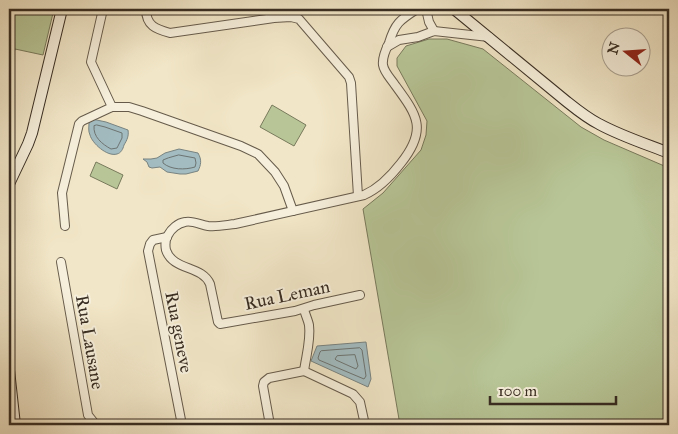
<svg xmlns="http://www.w3.org/2000/svg" width="678" height="434" font-family="'IM FELL Great Primer',serif">
	<style>
		.green { fill: #b8c697; stroke: #787a5c }
		.water { fill: #a2bcc1; stroke: #788381 }
		.lines { fill: none; stroke-linecap: round; stroke-linejoin: round }
		.shore { stroke: #6d7472; stroke-width: 1 }
		.street-casing { stroke: #665b4b; stroke-width: 10 }
		.secondary-casing { stroke: #382d22; stroke-width: 12 }
		.street { stroke: #f6efdb; stroke-width: 8 }
		.secondary { stroke: #f6efdb; stroke-width: 10 }
		.labels { text-anchor: middle; dominant-baseline: central; stroke-width: 4; stroke-linejoin: round; paint-order: stroke }
		.street-label { font-size: 18px; fill: #382d22; stroke: #f6efdb }
	</style>
	<rect width="100%" height="100%" fill="#f1e6c7"/>
	<filter id="stains"><feTurbulence type="fractalNoise" baseFrequency=".004" numOctaves="4"/><feColorMatrix values="0 0 0 0 .2 0 0 0 0 .09 0 0 0 0 .02 0 0 0 .5 -.17"/></filter>
	<radialGradient id="worn" r=".72"><stop offset=".6" stop-color="#630" stop-opacity="0"/><stop offset="1" stop-color="#630" stop-opacity=".3"/></radialGradient>
	<g class="green">
		<path d="M 9,9 L 54,9 L 43,55 L 15,49 L 9,76 Z"/>
		<path d="M 429,39 L 447,39 L 483,49 L 581,127 L 604,140 L 669,168 L 669,425 L 400,425 L 363,209 L 383,193 L 421,150 L 426,135 L 427,121 L 397,66 L 397,58 L 406,46 Z"/>
		<path d="M 272,105 L 306,125 L 294,146 L 260,127 Z"/>
		<path d="M 96,162 L 123,175 L 117,189 L 90,176 Z"/>
	</g>
	<g class="water">
		<path d="M 92,119 L 106,122 L 128,130 C 129,136 127,140 124,145 C 123,149 121,153 117,154 C 107,157 92,143 90,135 C 88,131 89,127 89,123 Z"/>
		<path d="M 179,149 L 198,153 C 202,160 201,165 198,171 L 186,174 L 180,174 L 167,172 L 160,167 L 152,168 L 149,167 L 147,162 L 143,159 L 151,159 L 157,158 L 165,153 Z"/>
		<path d="M 366,342 L 371,379 L 368,387 L 311,361 L 317,346 Z"/>
	</g>
	<g class="lines">
		<g class="shore">
			<path d="M 97,125 L 105,127 L 122,133 L 122,138 L 117,148 L 111,149 C 102,144 93,137 94,126 Z"/>
			<path d="M 179,155 L 195,158 L 196,163 L 195,167 C 185,170 171,170 163,163 L 163,160 L 168,158 Z"/>
			<path d="M 360,348 L 362,350 L 366,376 L 364,379 L 319,360 L 318,358 L 320,352 L 321,351 Z"/>
			<path d="M 355,355 L 358,366 L 356,369 L 336,360 L 335,359 L 337,356 Z"/>
		</g>
		<defs>
			<g id="street">
				<path d="M 103,9 L 91,62 L 112,107"/>
				<path d="M 146,9 C 146,26 156,29 170,33 L 274,18 L 291,17 L 299,19 L 349,77 L 351,83 L 358,196"/>
				<path d="M 426,9 L 429,22 L 434,31"/>
				<path d="M 387,47 L 399,40 L 418,37 L 434,31 L 489,37"/>
				<path d="M 65,226 L 62,193 L 79,124 L 82,121 L 112,107 L 129,107 L 142,111 L 241,146 L 258,154 L 275,172 L 284,186 L 293,211"/>
				<path d="M 167,237 L 153,240 L 150,244 L 148,251 L 182,425"/>
				<path d="M 61,262 L 88,415 L 96,425"/>
				<path d="M 360,295 L 314,305 L 295,311 L 220,324 L 218,322 L 210,284 C 202,265 173,271 166,250 C 165,245 165,240 168,235 C 171,229 178,223 185,222 C 192,220 201,225 208,226 C 217,227 226,225 235,224 L 364,195 C 380,188 391,176 401,163 C 428,129 417,115 395,85 C 391,79 384,72 383,65 C 382,58 386,49 389,43 C 395,23 400,20 417,9"/>
				<path d="M 304,371 L 353,394 L 360,402 L 365,425"/>
				<path d="M 304,371 C 306,356 311,340 309,325 C 308,320 305,314 304,309"/>
				<path d="M 270,425 L 263,386 L 264,382 L 269,378 L 304,371"/>
			</g>
			<g id="secondary">
				<path d="M 454,9 L 566,101 C 576,109 587,118 599,124 C 621,136 646,144 669,153"/>
				<path d="M 9,184 L 28,144 L 32,133 L 62,9"/>
				<path d="M 9,370 L 15,425"/>
			</g>
		</defs>
		<use href="#street" class="street-casing"/>
		<use href="#secondary" class="secondary-casing"/>
		<use href="#street" class="street"/>
		<use href="#secondary" class="secondary"/>
	</g>
	<g class="labels">
		<g class="street-label">
			<text transform="translate(287 295) rotate(-12)">Rua Leman</text>
			<text transform="translate(179 332) rotate(79)">Rua geneve</text>
			<text transform="translate(90 342) rotate(80)">Rua Lausane</text>
		</g>
	</g>
	<rect width="678" height="434" fill="none" stroke="#f1e6c7" stroke-width="30"/>
	<rect x="10" y="10" width="658" height="414" fill="none" stroke="#382d22" stroke-width="2.5"/>
	<rect x="15" y="15" width="648" height="404" fill="none" stroke="#382d22"/>
	<g transform="translate(626 52) rotate(287)"><circle r="24" fill="#f6efdb" stroke="#aaa191"/>
	<path d="M0-4L9 19L0 12L-9 19Z" fill="#8f2418"/>
	<text y="-8" font-size="14" font-weight="bold" text-anchor="middle" fill="#382d22">N</text>
	</g>
	<path d="M490 396v8h126v-8" fill="none" stroke="#382d22" stroke-width="2.5"/>
	<text x="498" y="396" font-size="15" fill="#382d22" stroke="#f6efdb" stroke-width="4" paint-order="stroke">100 m</text>
	<rect width="100%" height="100%" filter="url(#stains)"/>
	<rect width="100%" height="100%" fill="url(#worn)"/>
</svg>
